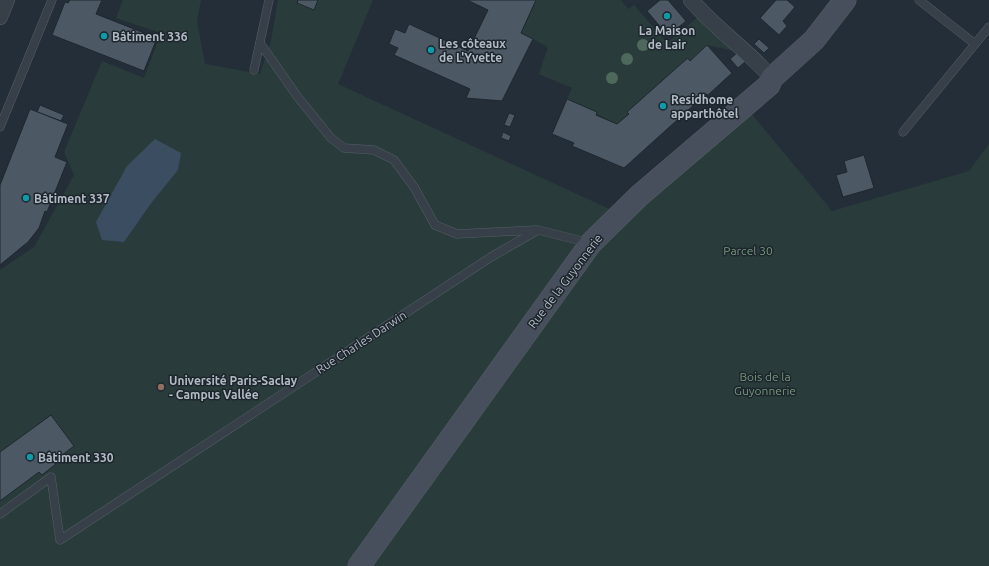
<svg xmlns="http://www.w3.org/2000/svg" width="989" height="566" font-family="Ubuntu,sans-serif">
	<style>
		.green { fill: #293c3b }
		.water { fill: #3b4d60 }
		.building { fill: #4c5863; stroke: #1f272f }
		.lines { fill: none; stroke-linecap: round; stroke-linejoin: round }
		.lane-casing { stroke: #555e66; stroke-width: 9 }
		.street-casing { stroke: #555e66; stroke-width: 16 }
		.secondary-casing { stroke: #555e66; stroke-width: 23 }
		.lane { stroke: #374049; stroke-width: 8 }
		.street { stroke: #374049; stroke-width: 15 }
		.secondary { stroke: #464f5b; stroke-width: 22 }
		.tree { fill: #4f685c }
		.culture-dot { fill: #0f9aa8; stroke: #1d252d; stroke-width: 1.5 }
		.education-dot { fill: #8d6e63; stroke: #1d252d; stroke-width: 1.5 }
		.labels { text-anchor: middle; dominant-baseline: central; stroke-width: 3; stroke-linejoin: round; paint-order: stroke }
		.poi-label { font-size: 12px; font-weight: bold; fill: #b2bbc4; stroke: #1d252d; text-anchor: start }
		.park-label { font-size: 12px; fill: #739879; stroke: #1d252d }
		.street-label { font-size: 12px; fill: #b2bbc4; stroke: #1d252d }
	</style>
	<rect width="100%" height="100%" fill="#242e38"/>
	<g class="green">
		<path d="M 123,0 L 201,0 L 197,21 L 205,64 L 260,74 L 271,41 L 278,0 L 373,0 L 338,84 L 629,218 L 750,112 L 832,211 L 969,171 L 989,144 L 989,566 L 0,566 L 0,270 L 34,247 L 74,175 L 64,152 L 102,61 L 144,78 L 161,33 L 116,18 Z"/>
		<path d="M 536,0 L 621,0 L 628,9 L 634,5 L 667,43 L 699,16 L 734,51 L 707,45 L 690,61 L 688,59 L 682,63 L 627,112 L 629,114 L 617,124 L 567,99 L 572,88 L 539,74 L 548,47 L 521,33 Z"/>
	</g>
	<path class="water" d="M 155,139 L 181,153 L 178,170 L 152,202 L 124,242 L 102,240 L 96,222 L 127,166 Z"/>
	<g class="building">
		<path d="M 70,0 L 102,0 L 96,14 L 157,38 L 144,71 L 52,35 L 65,2 L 68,3 Z"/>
		<path d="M 298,0 L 318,0 L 314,10 L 297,3 Z"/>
		<path d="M 467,0 L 536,0 L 521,33 L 533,39 L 502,101 L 466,98 L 470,89 L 394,55 L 398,48 L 389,44 L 395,29 L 405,33 L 409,24 L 468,51 L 488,10 Z"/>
		<path d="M 660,0 L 668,0 L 686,21 L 668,36 L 647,11 Z"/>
		<path d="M 776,0 L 787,0 L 795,7 L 783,21 L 787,26 L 779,35 L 760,18 Z"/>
		<path d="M 759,39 L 769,48 L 764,53 L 754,44 Z"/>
		<path d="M 707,45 L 732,73 L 708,95 L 706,94 L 624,168 L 572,146 L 574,143 L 552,134 L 567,99 L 597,112 L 596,115 L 617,124 L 629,114 L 627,112 L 682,63 L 688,58 L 690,61 Z"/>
		<path d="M 737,53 L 745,62 L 738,68 L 730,59 Z"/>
		<path d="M 40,105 L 64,115 L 61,121 L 37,112 Z"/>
		<path d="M 30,109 L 68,124 L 55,157 L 67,162 L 47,212 L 45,211 L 39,228 L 28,242 L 0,265 L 0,185 Z"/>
		<path d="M 509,113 L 515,115 L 510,127 L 504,125 Z"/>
		<path d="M 503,132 L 511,136 L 509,141 L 501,138 Z"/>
		<path d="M 864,155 L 874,188 L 843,197 L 836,175 L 847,172 L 844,161 Z"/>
		<path d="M 51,415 L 74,446 L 54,461 L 56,464 L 42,475 L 39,472 L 0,501 L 0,452 Z"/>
	</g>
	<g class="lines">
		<defs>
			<g id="lane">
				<path d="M 919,0 L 975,44"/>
				<path d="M 260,43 L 297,96 L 331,138 L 344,148 L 374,150 L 394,160 L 414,187 L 435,225 L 457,234 L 535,230"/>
				<path d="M 254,70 L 269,0"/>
				<path d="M 0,127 L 52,0"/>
				<path d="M 903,132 L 989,27"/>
				<path d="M 0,514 L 51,477 L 60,540 L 491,257 L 538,230 L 590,243"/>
			</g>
			<g id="street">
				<path d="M 691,0 C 716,29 747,50 772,78"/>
				<path d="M 0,17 L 7,0"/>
			</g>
			<path id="secondary" d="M 359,566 L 591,243 L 640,195 L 769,85 L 772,78 L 814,40 L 845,0"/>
		</defs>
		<use href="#lane" class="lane-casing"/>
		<use href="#street" class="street-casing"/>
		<use href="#secondary" class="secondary-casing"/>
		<use href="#lane" class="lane"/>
		<use href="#street" class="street"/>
		<use href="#secondary" class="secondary"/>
	</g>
	<g class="tree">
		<circle cx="643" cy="45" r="6"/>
		<circle cx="627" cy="59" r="6"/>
		<circle cx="612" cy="78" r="6"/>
	</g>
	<g class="culture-dot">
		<circle cx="667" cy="16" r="4"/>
		<circle cx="104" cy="36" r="4"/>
		<circle cx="431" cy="50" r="4"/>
		<circle cx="663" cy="106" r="4"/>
		<circle cx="26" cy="198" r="4"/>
		<circle cx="30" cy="457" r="4"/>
	</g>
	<circle class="education-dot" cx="161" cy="387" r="4"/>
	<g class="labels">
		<g class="poi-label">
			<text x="667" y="30" text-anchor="middle">La Maison<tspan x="667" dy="14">de Lair</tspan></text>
			<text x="112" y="36">Bâtiment 336</text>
			<text x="439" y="43">Les côteaux<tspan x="439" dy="14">de L'Yvette</tspan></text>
			<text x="671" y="99">Residhome<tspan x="671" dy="14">apparthôtel</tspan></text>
			<text x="34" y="198">Bâtiment 337</text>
			<text x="169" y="380">Université Paris-Saclay<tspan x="169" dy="14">- Campus Vallée</tspan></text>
			<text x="38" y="457">Bâtiment 330</text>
		</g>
		<g class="park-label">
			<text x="748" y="250">Parcel 30</text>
			<text x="765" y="376">Bois de la<tspan x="765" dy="14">Guyonnerie</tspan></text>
		</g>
		<g class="street-label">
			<text transform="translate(565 281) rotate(-53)">Rue de la Guyonnerie</text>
			<text transform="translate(361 342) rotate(-33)">Rue Charles Darwin</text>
		</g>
	</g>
</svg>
